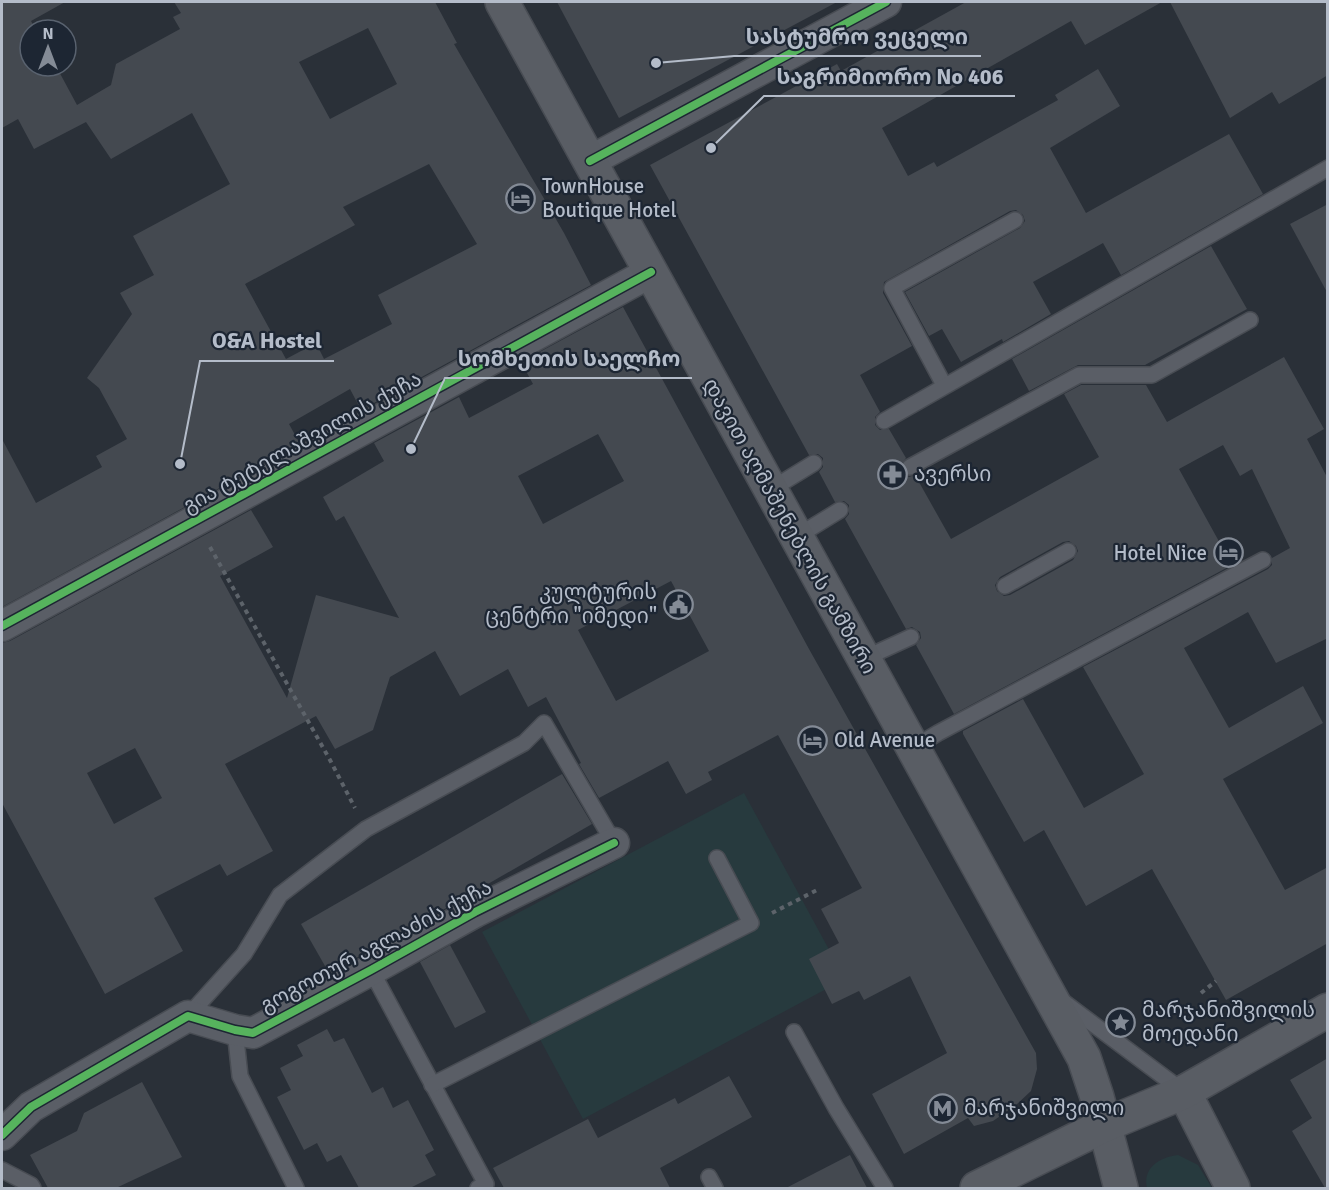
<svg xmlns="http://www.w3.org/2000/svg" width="1329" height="1190" font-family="Signika,'Noto Sans Georgian',sans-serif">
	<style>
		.green { fill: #273a3e }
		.building { fill: #444950; fill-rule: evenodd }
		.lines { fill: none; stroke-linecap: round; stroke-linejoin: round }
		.service-casing { stroke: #484c53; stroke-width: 18 }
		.minor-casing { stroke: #484c53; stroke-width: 33 }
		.secondary-casing { stroke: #484c53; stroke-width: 36 }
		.path { stroke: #5d636a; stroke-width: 4; stroke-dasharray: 4.5 4.5; stroke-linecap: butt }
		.service { stroke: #5a5e66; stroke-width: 15 }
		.minor { stroke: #5a5e66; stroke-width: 30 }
		.secondary { stroke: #595d64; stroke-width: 33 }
		.cycleway-casing { stroke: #1d2633; stroke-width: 11 }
		.cycleway { stroke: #56b35d; stroke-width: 8 }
		.labels { text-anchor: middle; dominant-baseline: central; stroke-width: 4.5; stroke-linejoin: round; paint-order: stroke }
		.poi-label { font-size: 21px; fill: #b4bcc9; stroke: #1d2633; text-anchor: start }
		.street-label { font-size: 21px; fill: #b4bcc9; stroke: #1d2633 }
		.leader { fill: none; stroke: #b4bcc9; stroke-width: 2 }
		.callout-dot { fill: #b4bcc9; stroke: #1d2633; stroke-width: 2 }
		.callout-label { font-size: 22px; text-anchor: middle; font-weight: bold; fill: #b4bcc9; stroke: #1d2633; stroke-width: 4.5; stroke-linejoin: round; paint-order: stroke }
	</style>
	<rect width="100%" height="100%" fill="#2a3038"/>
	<g class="green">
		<path d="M 744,793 L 845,979 L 583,1119 L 482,932 Z"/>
		<path d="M 1178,1155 L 1198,1165 L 1212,1188 L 1147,1188 C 1142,1168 1160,1157 1178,1155 Z"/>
	</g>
	<g class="building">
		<path d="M 2,2 L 65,2 L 31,21 L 36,30 L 30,30 L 30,66 L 56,66 L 77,105 L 111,85 L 116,64 L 180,29 L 173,17 L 181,13 L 174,2 L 435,2 L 457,43 L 454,44 L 564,233 L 591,285 L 361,410 L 350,389 L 289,424 L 300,444 L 2,607 L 2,439 L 36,503 L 102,467 L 96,456 L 127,439 L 99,388 L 87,378 L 132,314 L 120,293 L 154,275 L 133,236 L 230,184 L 192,113 L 111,159 L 86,122 L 34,149 L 18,119 L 2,128 ZM 368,28 L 397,84 L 330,119 L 299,62 ZM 429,164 L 477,244 L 378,295 L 392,324 L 324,359 L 316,343 L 286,359 L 245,284 L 355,225 L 343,207 Z"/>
		<path d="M 557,2 L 837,2 L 619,118 Z"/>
		<path d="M 966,2 L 1162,2 L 1085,45 L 1071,21 L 882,128 L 908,176 L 934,162 L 937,167 L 1058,100 L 1055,95 L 1098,69 L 1120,106 L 1050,148 L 1086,213 L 1229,134 L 1263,194 L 1121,275 L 1103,243 L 1033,282 L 1051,314 L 1003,342 L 1002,339 L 961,362 L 942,329 L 929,336 L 905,292 L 1020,228 L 1025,221 L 1023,215 L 1016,210 L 1010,211 L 884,282 L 883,293 L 912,346 L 860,375 L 880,412 L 875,417 L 875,425 L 880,430 L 889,429 L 906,458 L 900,466 L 902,472 L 909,477 L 915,475 L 951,539 L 1099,457 L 1064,394 L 1081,385 L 1146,385 L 1167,422 L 1284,357 L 1324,429 L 1307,439 L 1328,479 L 1328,638 L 1276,663 L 1248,612 L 1184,648 L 1229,728 L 1303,686 L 1323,723 L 1223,779 L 1285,890 L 1328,867 L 1328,943 L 1226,1000 L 1152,869 L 1086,906 L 1044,830 L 1024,842 L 963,734 L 963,731 L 1023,699 L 1084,808 L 1144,774 L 1083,667 L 1268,569 L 1272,565 L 1272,558 L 1290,548 L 1252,469 L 1240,476 L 1223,445 L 1179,469 L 1232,565 L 954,714 L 916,645 L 921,638 L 920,632 L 912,627 L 906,629 L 845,519 L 849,514 L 849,505 L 844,501 L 835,502 L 819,472 L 823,467 L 823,458 L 818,454 L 809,455 L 650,165 L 837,64 L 841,71 ZM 1069,541 L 1076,546 L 1078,551 L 1073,560 L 1010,595 L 1004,596 L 997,591 L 995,585 L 1000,577 L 1063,542 Z"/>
		<path d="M 1170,2 L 1328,2 L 1328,75 L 1279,104 L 1272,92 L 1230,118 Z"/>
		<path d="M 1328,204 L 1328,294 L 1290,224 Z"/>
		<path d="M 1211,246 L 1247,309 L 1145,365 L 1078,365 L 1029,391 L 1012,359 Z"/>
		<path d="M 623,307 L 809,649 L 1036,1053 L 1037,1069 L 1031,1091 L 1016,1105 L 993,1121 L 974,1126 L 968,1118 L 904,1154 L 872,1094 L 947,1053 L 910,976 L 864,1000 L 859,991 L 832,1004 L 809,959 L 839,943 L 821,909 L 862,888 L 778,735 L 708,772 L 712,780 L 686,794 L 668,761 L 599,798 L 579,764 L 581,763 L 546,697 L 528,707 L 508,669 L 460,696 L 435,651 L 390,677 L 373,730 L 335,749 L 316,716 L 225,764 L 273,851 L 227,876 L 220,864 L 154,898 L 183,951 L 105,994 L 2,803 L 2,643 L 10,641 L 251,510 L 273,547 L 220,576 L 287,698 L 316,595 L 399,618 L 344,516 L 336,521 L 323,497 L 384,461 L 374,443 L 459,397 L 469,418 L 533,384 L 521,362 ZM 598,434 L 624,481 L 543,524 L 518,476 ZM 671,581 L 709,651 L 616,701 L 578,630 ZM 135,748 L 162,798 L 114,824 L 87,773 Z"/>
		<path d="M 562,774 L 592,824 L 434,915 L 329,973 L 301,924 Z"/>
		<path d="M 450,945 L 486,1012 L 455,1028 L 420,962 Z"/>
		<path d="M 327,1029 L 334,1042 L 344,1038 L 372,1093 L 383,1087 L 393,1108 L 408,1100 L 434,1150 L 425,1155 L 436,1175 L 410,1188 L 359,1188 L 341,1155 L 327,1162 L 317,1143 L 304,1150 L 277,1097 L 291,1090 L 280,1068 L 303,1056 L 297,1045 Z"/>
		<path d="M 1328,1058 L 1328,1188 L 1325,1188 L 1292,1131 L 1312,1118 L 1290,1080 Z"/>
		<path d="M 729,1076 L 752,1117 L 660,1168 L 670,1188 L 504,1188 L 493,1168 L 588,1119 L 598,1138 L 675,1098 L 678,1104 Z"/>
		<path d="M 142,1082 L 182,1157 L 116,1188 L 48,1188 L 30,1155 L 77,1131 L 84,1113 Z"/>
		<path d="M 850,1155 L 867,1188 L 786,1188 Z"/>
	</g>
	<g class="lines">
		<defs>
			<g id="service">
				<path d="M 944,385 L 892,288 L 1015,220"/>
				<path d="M 884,421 L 1328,168"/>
				<path d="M 910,467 L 1079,375 L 1152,375 L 1250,320"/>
				<path d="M 770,490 L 814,463"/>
				<path d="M 796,537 L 840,510"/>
				<path d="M 1005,586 L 1068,551"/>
				<path d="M 863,659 L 911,637"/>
				<path d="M 913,748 L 938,733 L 1263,560"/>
				<path d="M 371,970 L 486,1184 L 478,1188"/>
				<path d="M 1061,1000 L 1184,1092"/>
				<path d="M 188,1016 L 244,954 L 280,895 L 366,829 L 524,743 L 544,723 L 614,843"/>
				<path d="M 235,1030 L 240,1076 L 296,1188"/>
				<path d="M 794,1032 L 836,1108 L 885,1188"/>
				<path d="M 432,1085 L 751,923 L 717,858"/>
				<path d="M 2,1170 L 31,1185 L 33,1188"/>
				<path d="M 709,1177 L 715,1188"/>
			</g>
			<g id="minor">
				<path d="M 590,161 L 886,2"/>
				<path d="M 2,626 L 651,272"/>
				<path d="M 2,1135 L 31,1107 L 188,1016 L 235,1030 L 253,1033 L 371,970 L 475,912 L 614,843"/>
			</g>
			<g id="secondary">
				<path d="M 502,2 L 1084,1058 L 1097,1097 L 1121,1188"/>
				<path d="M 1184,1092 L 1233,1188"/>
				<path d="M 977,1188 L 1105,1125 L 1184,1092 L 1328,1010"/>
			</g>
		</defs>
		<use href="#service" class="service-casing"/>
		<use href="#minor" class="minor-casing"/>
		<use href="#secondary" class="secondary-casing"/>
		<g class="path">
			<path d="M 210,547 L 330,760 L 355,808"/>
			<path d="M 772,913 L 817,890"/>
			<path d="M 1201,993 L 1216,981"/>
		</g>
		<use href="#service" class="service"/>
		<use href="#minor" class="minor"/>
		<use href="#secondary" class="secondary"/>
		<defs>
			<g id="cycleway">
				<path d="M 590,161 L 886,2"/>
				<path d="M 2,626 L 651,272"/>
				<path d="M 2,1135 L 31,1107 L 188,1016 L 235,1030 L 253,1033 L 371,970 L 475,912 L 614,843"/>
			</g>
		</defs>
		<use href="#cycleway" class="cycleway-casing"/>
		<use href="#cycleway" class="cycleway"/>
	</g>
	<defs>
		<symbol id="hotel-ring" viewBox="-11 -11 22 22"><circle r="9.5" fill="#1d2633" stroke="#848b96" stroke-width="1.5"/><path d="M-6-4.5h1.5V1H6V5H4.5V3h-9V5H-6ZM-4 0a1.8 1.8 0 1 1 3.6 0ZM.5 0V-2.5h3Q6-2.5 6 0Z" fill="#848b96"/></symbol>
		<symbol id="pharmacy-ring" viewBox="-11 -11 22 22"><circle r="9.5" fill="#1d2633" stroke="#848b96" stroke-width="1.5"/><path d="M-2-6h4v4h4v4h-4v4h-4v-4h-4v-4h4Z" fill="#848b96"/></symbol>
		<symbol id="civic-ring" viewBox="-11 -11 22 22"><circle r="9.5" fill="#1d2633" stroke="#848b96" stroke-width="1.5"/><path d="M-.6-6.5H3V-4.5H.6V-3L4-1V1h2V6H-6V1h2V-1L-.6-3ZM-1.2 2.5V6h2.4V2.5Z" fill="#848b96"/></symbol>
		<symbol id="sight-ring" viewBox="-11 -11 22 22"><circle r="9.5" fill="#1d2633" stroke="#848b96" stroke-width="1.5"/><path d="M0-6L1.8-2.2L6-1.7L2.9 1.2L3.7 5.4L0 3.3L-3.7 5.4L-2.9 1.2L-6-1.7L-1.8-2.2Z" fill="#848b96"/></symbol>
		<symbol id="metro-ring" viewBox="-11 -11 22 22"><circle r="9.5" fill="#1d2633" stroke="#848b96" stroke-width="1.5"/><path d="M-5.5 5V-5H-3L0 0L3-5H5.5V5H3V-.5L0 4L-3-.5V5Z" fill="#848b96"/></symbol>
	</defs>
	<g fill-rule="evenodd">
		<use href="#hotel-ring" x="504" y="182" width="33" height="33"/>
		<use href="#pharmacy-ring" x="876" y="458" width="33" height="33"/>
		<use href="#hotel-ring" x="1212" y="536" width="33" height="33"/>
		<use href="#civic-ring" x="662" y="588" width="33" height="33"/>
		<use href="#hotel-ring" x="796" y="724" width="33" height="33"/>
		<use href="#sight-ring" x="1104" y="1006" width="33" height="33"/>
		<use href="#metro-ring" x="926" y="1092" width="33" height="33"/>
	</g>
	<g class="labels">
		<g class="poi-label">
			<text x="542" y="186">TownHouse<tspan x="542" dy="24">Boutique Hotel</tspan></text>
			<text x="914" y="474">ავერსი</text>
			<text x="1207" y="553" text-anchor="end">Hotel Nice</text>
			<text x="657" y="592" text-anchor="end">კულტურის<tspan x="657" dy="24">ცენტრი "იმედი"</tspan></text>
			<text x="834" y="740">Old Avenue</text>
			<text x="1142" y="1010">მარჯანიშვილის<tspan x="1142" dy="24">მოედანი</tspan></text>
			<text x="964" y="1108">მარჯანიშვილი</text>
		</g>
		<g class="street-label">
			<text transform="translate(302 442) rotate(-29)">გია ტეტელაშვილის ქუჩა</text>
			<text transform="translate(790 526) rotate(61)">დავით აღმაშენებლის გამზირი</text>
			<text transform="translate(376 946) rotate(-28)">გოგოთურ აგლაძის ქუჩა</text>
		</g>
	</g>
	<path class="leader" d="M656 63L734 56H981M711 148L764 96H1015M180 464L200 361H334M411 449L445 378H692"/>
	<g class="callout-dot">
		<circle cx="656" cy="63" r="6"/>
		<circle cx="711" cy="148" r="6"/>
		<circle cx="180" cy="464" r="6"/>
		<circle cx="411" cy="449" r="6"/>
	</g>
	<g class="callout-label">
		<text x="857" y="44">სასტუმრო ვეცელი</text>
		<text x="890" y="84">საგრიმიორო No 406</text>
		<text x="267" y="348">O&amp;A Hostel</text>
		<text x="569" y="366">სომხეთის საელჩო</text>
	</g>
	<rect width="1329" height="1190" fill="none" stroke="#b4bcc9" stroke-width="6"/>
	<g transform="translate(48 48)"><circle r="28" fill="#1d2633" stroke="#59626f" stroke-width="1.5"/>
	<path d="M0-4.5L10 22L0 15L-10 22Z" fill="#848b96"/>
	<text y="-9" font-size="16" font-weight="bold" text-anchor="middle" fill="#b4bcc9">N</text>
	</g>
</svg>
